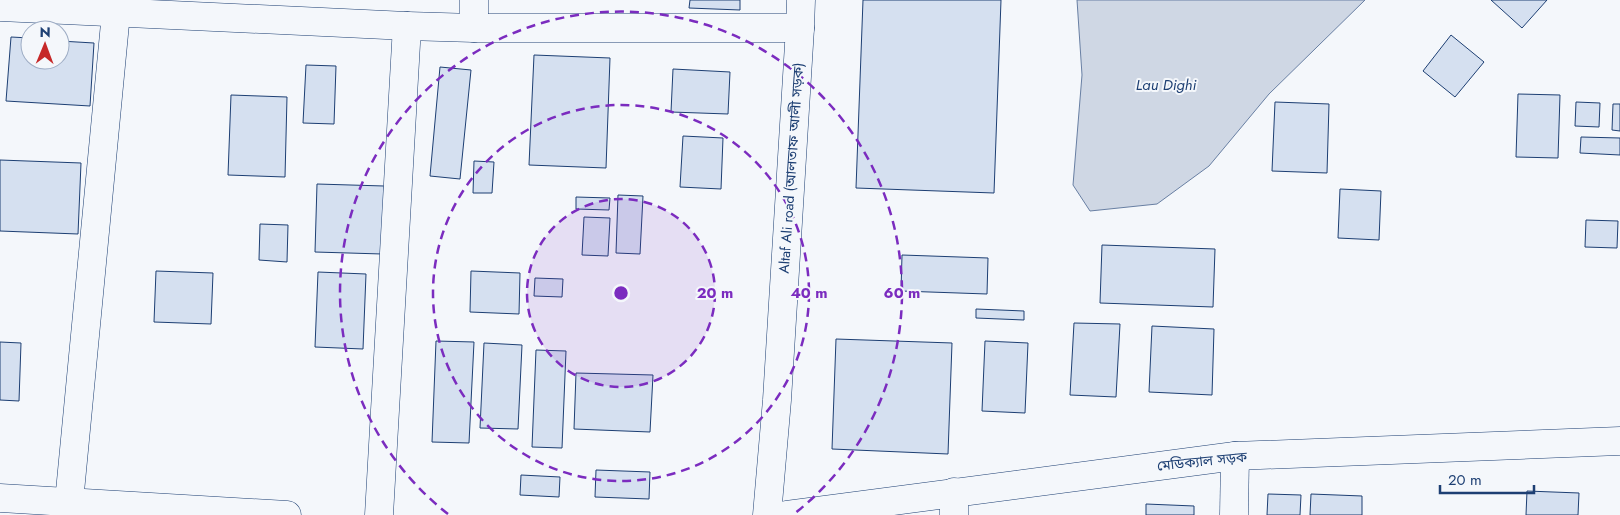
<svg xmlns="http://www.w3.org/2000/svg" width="1620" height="515" font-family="Jost,'Noto Sans Bengali',sans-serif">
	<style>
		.water { fill: #cfd7e4; stroke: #687fa3 }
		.building { fill: #d5e0f0; stroke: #1d3f73 }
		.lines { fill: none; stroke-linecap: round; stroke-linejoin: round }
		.street-casing { stroke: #1d3f73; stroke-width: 29 }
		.secondary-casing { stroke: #1d3f73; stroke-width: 29 }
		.primary-casing { stroke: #1d3f73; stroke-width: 29 }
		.street { stroke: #f4f7fb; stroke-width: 28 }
		.secondary { stroke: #f4f7fb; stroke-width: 28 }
		.primary { stroke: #f4f7fb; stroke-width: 28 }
		.ring { fill: none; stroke: #7b2cbf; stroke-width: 2.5; stroke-dasharray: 9 6 }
		.labels { text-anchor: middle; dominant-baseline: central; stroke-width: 4; stroke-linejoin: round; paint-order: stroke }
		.street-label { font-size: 14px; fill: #1d3f73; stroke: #f4f7fb }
		.water-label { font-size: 15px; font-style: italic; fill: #1d3f73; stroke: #f4f7fb }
		.centre { fill: #7b2cbf; stroke: #f4f7fb; stroke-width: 2.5 }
		.ring-label { font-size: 15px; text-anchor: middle; font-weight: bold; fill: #7b2cbf; stroke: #f4f7fb; stroke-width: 4; stroke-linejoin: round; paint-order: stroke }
	</style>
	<rect width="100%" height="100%" fill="#f4f7fb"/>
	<path class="water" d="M 1077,0 L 1365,0 L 1269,94 L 1209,166 L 1157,204 L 1090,211 L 1073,185 L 1082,75 Z"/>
	<g class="building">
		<path d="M 690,0 L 740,0 L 740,10 L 689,8 Z"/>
		<path d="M 863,0 L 1001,0 L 994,193 L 856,188 Z"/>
		<path d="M 1491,0 L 1547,0 L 1522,28 Z"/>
		<path d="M 1451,35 L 1484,62 L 1455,97 L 1423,71 Z"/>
		<path d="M 11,37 L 30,38 L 30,60 L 60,60 L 60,41 L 94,43 L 90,106 L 6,101 Z"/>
		<path d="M 534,55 L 610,58 L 606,168 L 529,165 Z"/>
		<path d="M 306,65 L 336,66 L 334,124 L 303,123 Z"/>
		<path d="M 440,67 L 471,70 L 460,179 L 430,176 Z"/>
		<path d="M 673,69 L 730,72 L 728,114 L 671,112 Z"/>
		<path d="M 1518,94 L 1560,95 L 1558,158 L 1516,157 Z"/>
		<path d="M 231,95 L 287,97 L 285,177 L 228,175 Z"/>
		<path d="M 1275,102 L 1329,104 L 1327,173 L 1272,171 Z"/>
		<path d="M 1576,102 L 1600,103 L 1599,127 L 1575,126 Z"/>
		<path d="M 1613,104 L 1620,104 L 1620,131 L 1612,130 Z"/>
		<path d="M 683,136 L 723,138 L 721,189 L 680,187 Z"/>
		<path d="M 1581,137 L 1620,138 L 1620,155 L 1580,153 Z"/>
		<path d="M 0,160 L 81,163 L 78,234 L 0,231 Z"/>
		<path d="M 474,161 L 494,162 L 492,193 L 473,193 Z"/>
		<path d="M 317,184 L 384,186 L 382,254 L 315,252 Z"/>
		<path d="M 1340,189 L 1381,191 L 1379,240 L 1338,238 Z"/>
		<path d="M 618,195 L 643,196 L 640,254 L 616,253 Z"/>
		<path d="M 576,197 L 610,198 L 609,210 L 576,209 Z"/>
		<path d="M 584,217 L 610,218 L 608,256 L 582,255 Z"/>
		<path d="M 1586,220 L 1618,221 L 1617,248 L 1585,247 Z"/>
		<path d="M 260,224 L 288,225 L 287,262 L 259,260 Z"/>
		<path d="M 1102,245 L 1215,249 L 1213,307 L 1100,303 Z"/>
		<path d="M 902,255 L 988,258 L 987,294 L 901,291 Z"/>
		<path d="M 156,271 L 213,273 L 211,324 L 154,322 Z"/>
		<path d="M 471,271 L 520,273 L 519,314 L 470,312 Z"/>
		<path d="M 318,272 L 366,274 L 363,349 L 315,347 Z"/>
		<path d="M 535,278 L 563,279 L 562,297 L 534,296 Z"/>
		<path d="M 976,309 L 1024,311 L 1024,320 L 976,318 Z"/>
		<path d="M 1074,323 L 1120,324 L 1116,397 L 1070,395 Z"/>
		<path d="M 1152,326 L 1214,329 L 1212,395 L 1149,392 Z"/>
		<path d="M 836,339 L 952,343 L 948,454 L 832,449 Z"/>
		<path d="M 436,341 L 474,342 L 469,443 L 432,442 Z"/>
		<path d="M 985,341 L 1028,343 L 1025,413 L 982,411 Z"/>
		<path d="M 0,342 L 21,343 L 19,401 L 0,400 Z"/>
		<path d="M 484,343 L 522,345 L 518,429 L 480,428 Z"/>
		<path d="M 536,350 L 566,351 L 562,448 L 532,447 Z"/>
		<path d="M 576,373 L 653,375 L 650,432 L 574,429 Z"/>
		<path d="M 596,470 L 650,472 L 649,499 L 595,497 Z"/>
		<path d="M 521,475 L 560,477 L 559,497 L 520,495 Z"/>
		<path d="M 1527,491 L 1579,493 L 1578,515 L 1526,515 Z"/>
		<path d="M 1268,494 L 1301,495 L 1300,515 L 1267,515 Z"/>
		<path d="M 1311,494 L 1362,496 L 1362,515 L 1310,515 Z"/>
		<path d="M 1146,504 L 1194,506 L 1194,515 L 1146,515 Z"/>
	</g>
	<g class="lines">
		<defs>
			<g id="street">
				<path d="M 0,7 L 407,26 L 474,28 L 800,28"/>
				<path d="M 474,28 L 474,0"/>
				<path d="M 954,492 L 954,515"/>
				<path d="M 69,502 L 116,13"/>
				<path d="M 379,515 L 407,26"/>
				<path d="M 1234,515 L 1235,456"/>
			</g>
			<path id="secondary" d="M 767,515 L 777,400 L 800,28 L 801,0"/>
			<g id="primary">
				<path d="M 0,498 L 287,515"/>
				<path d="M 787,515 L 1235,456 L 1620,441"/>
			</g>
		</defs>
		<use href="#street" class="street-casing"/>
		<use href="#secondary" class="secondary-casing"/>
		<use href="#primary" class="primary-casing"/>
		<use href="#street" class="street"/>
		<use href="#secondary" class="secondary"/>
		<use href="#primary" class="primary"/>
	</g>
	<circle cx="621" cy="293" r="94" fill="#7b2cbf" fill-opacity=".12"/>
	<g class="ring">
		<circle cx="621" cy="293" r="94"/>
		<circle cx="621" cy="293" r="188"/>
		<path d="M448 514A281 281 0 1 1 794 514"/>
	</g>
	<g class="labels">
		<g class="street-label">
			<text transform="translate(791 168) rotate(-86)">Altaf Ali road (আলতাফ আলী সড়ক)</text>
			<text transform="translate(1202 461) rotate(-6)">মেডিক্যাল সড়ক</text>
		</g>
		<g class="water-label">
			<text x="1166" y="85">Lau Dighi</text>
		</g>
	</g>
	<circle cx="621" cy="293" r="8" class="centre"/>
	<g class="ring-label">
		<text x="715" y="298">20 m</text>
		<text x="809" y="298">40 m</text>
		<text x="902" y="298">60 m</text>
	</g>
	<g transform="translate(45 45) rotate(1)"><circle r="24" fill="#f4f7fb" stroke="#9eadc5"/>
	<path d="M0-4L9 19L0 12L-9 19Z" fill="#c62828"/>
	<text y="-8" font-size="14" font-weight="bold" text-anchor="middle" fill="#1d3f73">N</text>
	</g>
	<path d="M1440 485v8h94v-8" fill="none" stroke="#1d3f73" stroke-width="2.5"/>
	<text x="1448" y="485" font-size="15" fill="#1d3f73" stroke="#f4f7fb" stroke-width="4" paint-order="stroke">20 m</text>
</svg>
